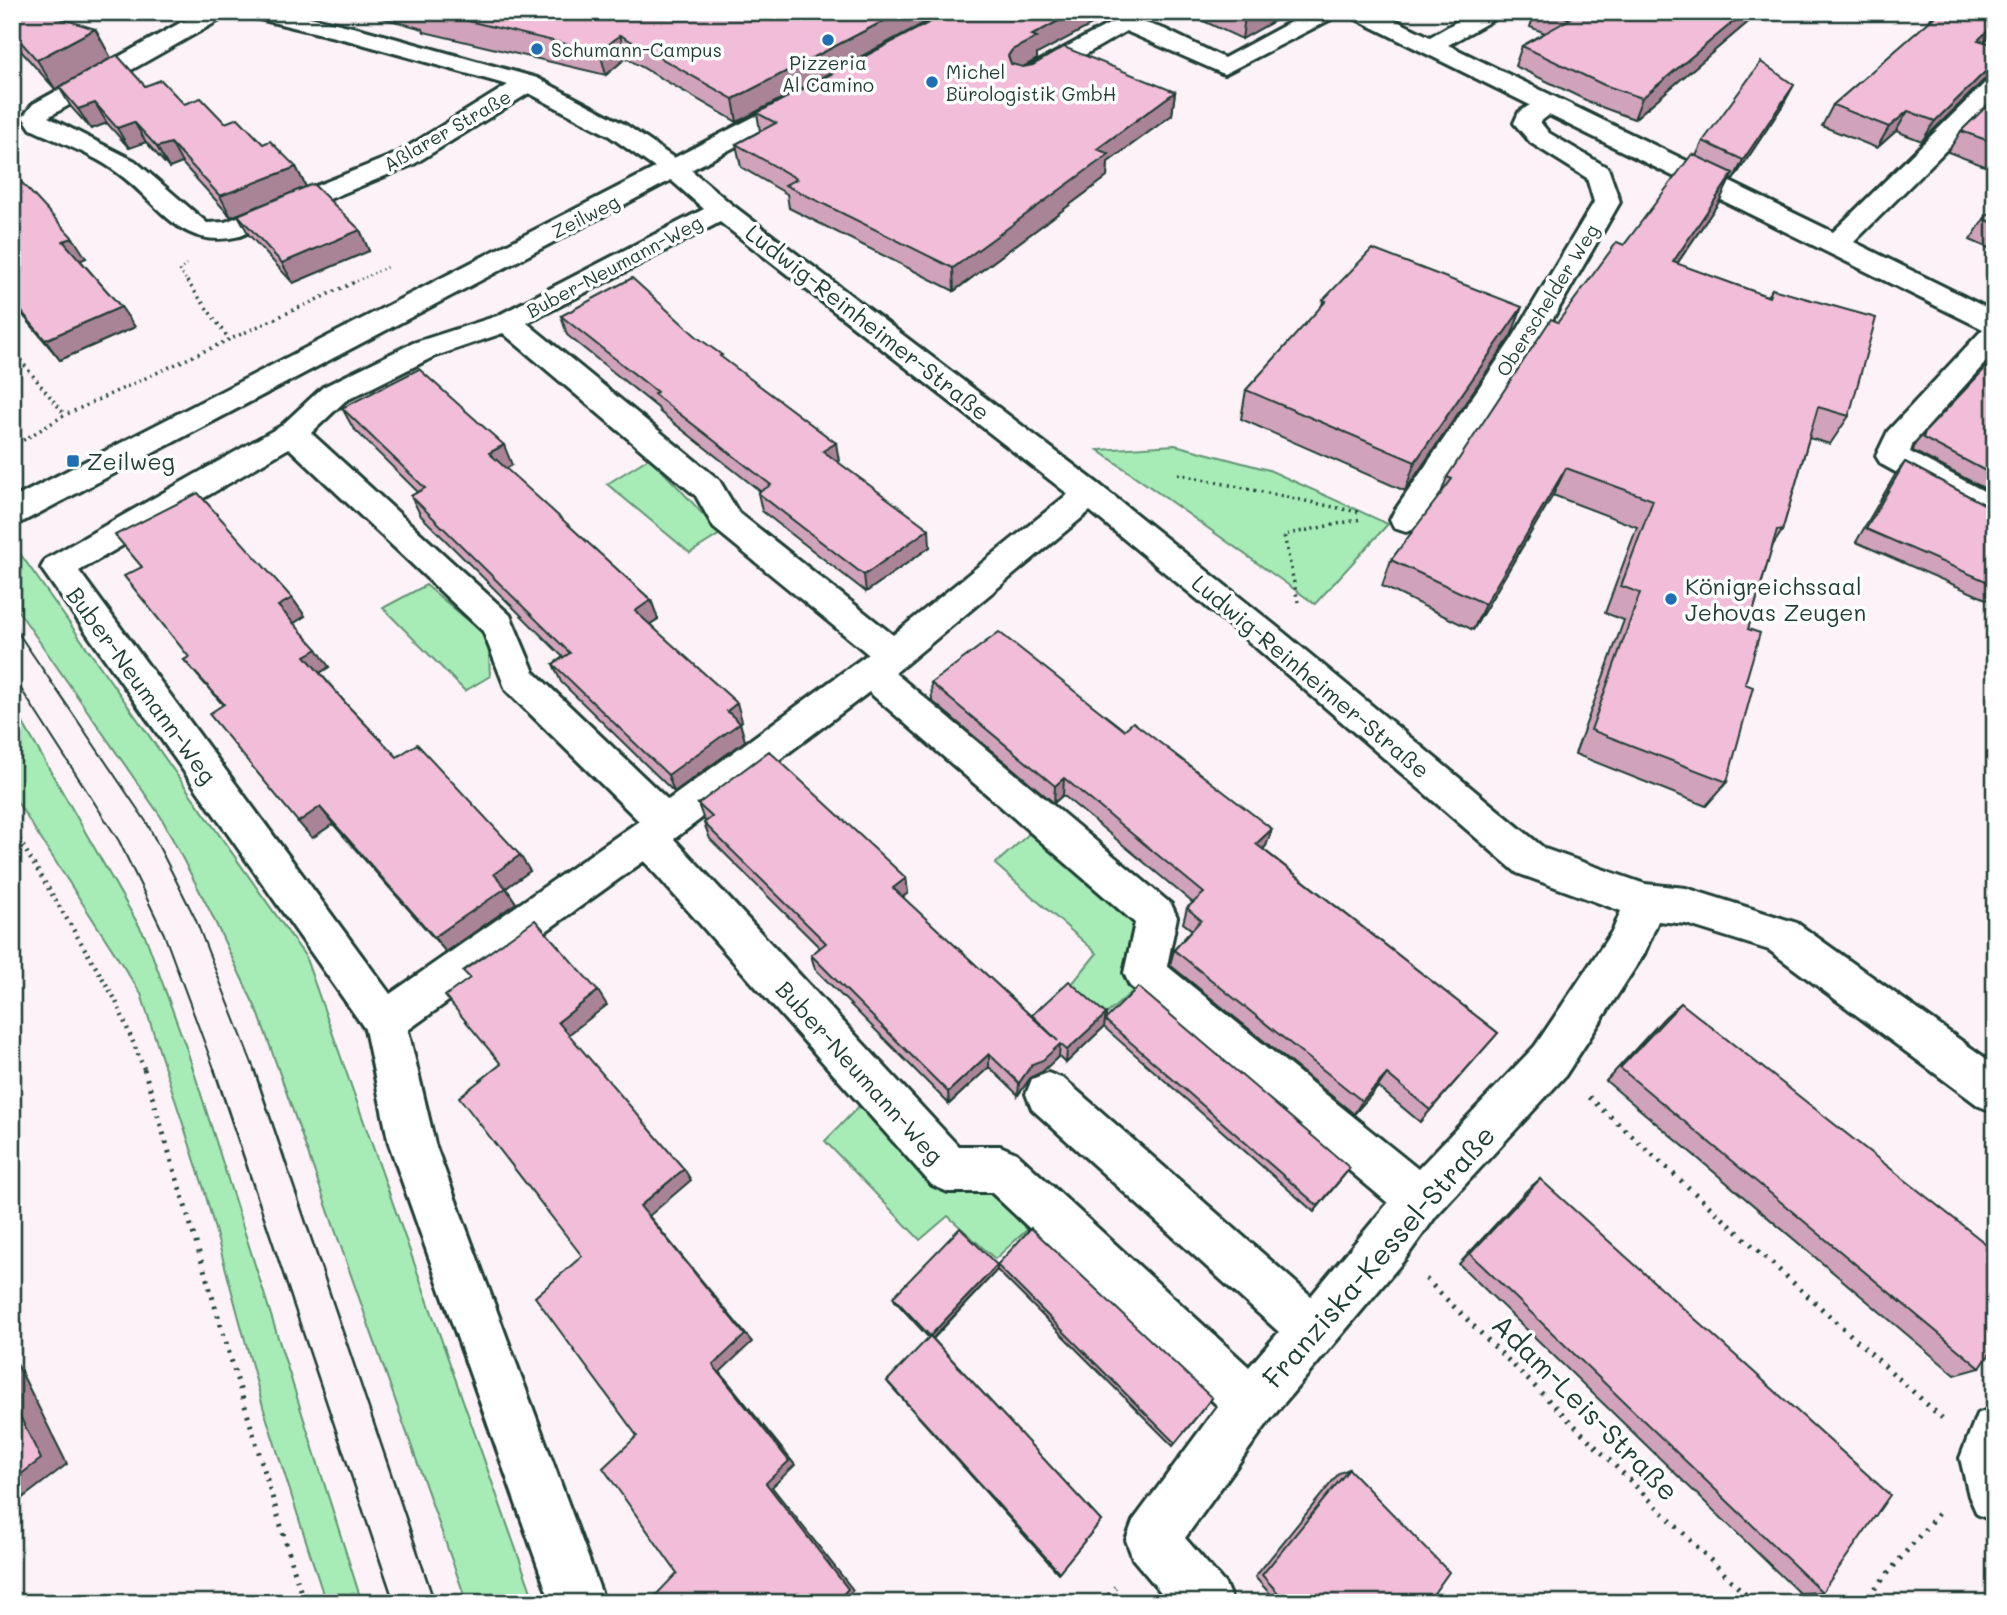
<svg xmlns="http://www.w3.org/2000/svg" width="2007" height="1615" font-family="Mali,sans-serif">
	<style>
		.green { fill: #a7ecb7; stroke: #639476; stroke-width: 2 }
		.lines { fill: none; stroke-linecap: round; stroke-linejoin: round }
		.minor-casing { stroke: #1f3d34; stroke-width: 6 }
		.path-far3 { stroke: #1f3d34; stroke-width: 2.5; stroke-dasharray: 1 3.5; stroke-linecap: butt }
		.path-far2 { stroke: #1f3d34; stroke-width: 3.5; stroke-dasharray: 2 4.5; stroke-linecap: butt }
		.path-far1 { stroke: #1f3d34; stroke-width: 4.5; stroke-dasharray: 2 5; stroke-linecap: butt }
		.path { stroke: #1f3d34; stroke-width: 5; stroke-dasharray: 2.5 7; stroke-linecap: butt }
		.minor { fill: #fff; fill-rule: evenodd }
		.tram-far1 { stroke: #1f3d34; stroke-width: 2 }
		.tram { stroke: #1f3d34; stroke-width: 2.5 }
		.wall { fill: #d0a3ba; stroke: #1f3d34; stroke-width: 2 }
		.shaded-wall { fill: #a98497; stroke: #1f3d34; stroke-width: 2 }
		.building { fill: #f2bdd8; stroke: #1f3d34; stroke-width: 2 }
		.poi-dot { fill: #1f6fb2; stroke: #fff; stroke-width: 2.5 }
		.labels { text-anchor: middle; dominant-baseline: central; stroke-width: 7; stroke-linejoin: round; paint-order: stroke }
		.far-poi-label { font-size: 19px; fill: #1f3d34; stroke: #fff; text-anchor: start }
		.far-street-label { font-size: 19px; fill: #1f3d34; stroke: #fff }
		.street-label { font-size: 23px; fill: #1f3d34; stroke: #fff }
		.poi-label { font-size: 23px; fill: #1f3d34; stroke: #fff; text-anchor: start }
		.near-street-label { font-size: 28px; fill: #1f3d34; stroke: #fff }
	</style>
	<rect width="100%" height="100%" fill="#fcf2f7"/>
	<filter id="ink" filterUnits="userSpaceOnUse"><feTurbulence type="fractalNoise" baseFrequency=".0143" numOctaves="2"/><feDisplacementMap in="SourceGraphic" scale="14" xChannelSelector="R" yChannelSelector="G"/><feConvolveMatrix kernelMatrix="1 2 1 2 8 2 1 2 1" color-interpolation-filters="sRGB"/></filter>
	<g filter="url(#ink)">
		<g class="green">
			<path d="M 1175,445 L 1269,470 L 1388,524 L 1315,604 L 1098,450 Z"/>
			<path d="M 649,458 C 674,482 697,507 720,534 L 690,553 L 607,484 Z"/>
			<path d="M 12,549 L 19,552 L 305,956 L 535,1603 L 467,1603 L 259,1015 L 210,911 L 161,817 L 12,602 Z"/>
			<path d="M 426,585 L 488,637 L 490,676 L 465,691 L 383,608 Z"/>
			<path d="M 12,704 L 146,938 L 187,1050 L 362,1603 L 326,1603 L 264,1410 L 204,1189 L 141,994 L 12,794 Z"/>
			<path d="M 1030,833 L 1146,923 L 1133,991 L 1102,1018 L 1067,990 L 1097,953 L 995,864 Z"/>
			<path d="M 861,1104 L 988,1184 L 1029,1228 L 995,1259 L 948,1216 L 920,1240 L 825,1141 Z"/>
		</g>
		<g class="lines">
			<defs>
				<g id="minor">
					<path d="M 200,12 L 228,12 L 225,17 L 48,117 L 135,161 L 207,223 L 225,222 L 396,154 L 508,85 L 351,41 L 251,17 L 248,12 L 289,12 L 365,30 L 537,78 L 626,125 L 674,158 L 796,95 L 805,93 L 814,95 L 817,100 L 814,105 L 691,170 L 731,204 L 1101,486 L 1277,627 L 1545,849 L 1645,884 L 1686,888 L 1797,923 L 1995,1065 L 1995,1112 L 1979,1106 L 1769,950 L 1686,924 L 1658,921 L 1644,954 L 1565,1076 L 1436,1216 L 1405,1259 L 1269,1421 L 1185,1538 L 1225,1584 L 1233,1603 L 1170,1603 L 1133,1559 L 1126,1540 L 1133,1521 L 1218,1406 L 991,1192 L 948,1192 L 932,1185 L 644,861 L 408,1030 L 435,1144 L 605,1603 L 551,1603 L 389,1144 L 365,1029 L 41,568 L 46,559 L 281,426 L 323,387 L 413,343 L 497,316 L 704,209 L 671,180 L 24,521 L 12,525 L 12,499 L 655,168 L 608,135 L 529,93 L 414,164 L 240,236 C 179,251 161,204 118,173 C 95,155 58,142 31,129 L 23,117 L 33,104 ZM 720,222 L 1068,494 L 893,635 L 738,512 L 719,480 L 527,323 ZM 503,333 L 696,496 L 714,528 L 868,654 L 668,800 L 534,672 L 510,615 L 311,433 L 345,401 L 433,357 ZM 289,448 L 483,631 L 506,690 L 639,821 L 390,994 L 79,571 ZM 1090,511 L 1253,645 L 1517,873 L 1621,911 L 1613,930 L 1535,1046 L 1418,1169 L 1167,966 L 1177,917 L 1171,904 L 895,673 ZM 869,692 L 1135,923 L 1124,973 L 1130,986 L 1388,1203 L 1311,1296 L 1064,1079 L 1048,1073 L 1032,1079 L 1026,1094 L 1032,1109 L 1279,1332 L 1249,1367 L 1016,1153 L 1000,1146 L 958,1146 L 674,839 Z"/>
					<path d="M 1309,12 L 1338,12 L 1335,17 L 1224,74 L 1126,31 L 1036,83 L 1027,85 L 1018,83 L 1015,78 L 1018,73 L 1124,16 L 1164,29 L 1224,58 Z"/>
					<path d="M 1349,12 L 1379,12 L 1430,37 L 1473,12 L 1501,12 L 1498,17 L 1448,45 L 1833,232 L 1986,82 L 1995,80 L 1995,101 L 1854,242 L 1995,312 L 1995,352 L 1913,443 L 1910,452 L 1995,497 L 1995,524 L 1983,520 L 1881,464 L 1876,456 L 1888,431 L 1983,329 L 1549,115 L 1540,122 L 1549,133 L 1608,168 L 1620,202 L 1540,341 L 1418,528 L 1406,532 L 1394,528 L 1390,520 L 1394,512 L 1512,339 L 1594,202 L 1587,178 L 1531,143 L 1514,123 L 1519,112 L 1530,105 L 1352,17 Z"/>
					<path d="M 1995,1407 L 1995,1522 L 1977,1514 L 1969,1496 L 1960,1458 L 1977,1414 Z"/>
				</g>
			</defs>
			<use href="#minor" class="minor-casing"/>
			<g class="path-far3">
				<path d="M 186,264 L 180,271 L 188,283"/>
				<path d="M 353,283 L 387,267"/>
			</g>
			<g class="path-far2">
				<path d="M 187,281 L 229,339"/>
				<path d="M 12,350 L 65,415"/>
				<path d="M 12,447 L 65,415 L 357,281"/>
				<path d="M 1178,474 L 1362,513"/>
				<path d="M 1298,602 L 1284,535 L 1361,519"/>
			</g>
			<path class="path-far1" d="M 12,828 L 115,999 L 145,1071"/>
			<g class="path">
				<path d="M 144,1069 L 304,1603"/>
				<path d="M 1589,1097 L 1942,1418"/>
				<path d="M 1426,1279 L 1754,1603"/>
				<path d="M 1103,1603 L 1115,1587"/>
				<path d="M 1863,1603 L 1941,1510"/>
			</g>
			<use href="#minor" class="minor"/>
			<g class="tram-far1">
				<path d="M 12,624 L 147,823 L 195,918 L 255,1071"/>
				<path d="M 12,675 L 119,841 L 164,934 L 215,1071"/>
			</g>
			<g class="tram">
				<path d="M 214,1069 L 394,1603"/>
				<path d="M 254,1069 L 435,1603"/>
			</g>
		</g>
		<g class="wall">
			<path d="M 12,12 L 95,29 L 111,58 L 55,89 L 12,41 Z"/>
			<path d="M 361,12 L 945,12 L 737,122 L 626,58 L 606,75 L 424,32 L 423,29 Z"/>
			<path d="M 1184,12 L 1290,12 L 1242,39 Z"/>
			<path d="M 1535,12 L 1760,12 L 1634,119 L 1596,105 L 1515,66 L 1522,46 L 1545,33 L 1530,27 Z"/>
			<path d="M 1934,12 L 1995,12 L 1995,31 L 1984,42 L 1995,45 L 1995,78 L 1984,80 L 1922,141 L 1896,131 L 1877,148 L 1822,126 L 1833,105 L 1928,23 Z"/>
			<path d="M 1037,54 L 1037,59 L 1023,67 L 1175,92 L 1172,115 L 1108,162 L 1107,177 L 954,291 L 789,208 L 787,194 L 741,167 L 736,144 L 760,131 L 757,113 Z"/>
			<path d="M 145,86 L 263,144 L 296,167 L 306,187 L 231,217 L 182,163 L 169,168 L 146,142 L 129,148 L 107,123 L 91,129 L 71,107 L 59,87 Z"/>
			<path d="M 1995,98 L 1995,170 L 1948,152 L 1961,131 Z"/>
			<path d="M 1783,105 L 1733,180 L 1730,179 L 1719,202 L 1677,264 L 1767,296 L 1772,289 L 1849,416 L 1830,444 L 1809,438 L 1782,531 L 1773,545 L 1748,629 L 1745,684 L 1727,782 L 1706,806 L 1575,754 L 1624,620 L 1605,613 L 1637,527 L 1553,495 L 1473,630 L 1382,586 L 1391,560 L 1440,496 L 1447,477 L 1558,322 L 1624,245 L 1696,156 L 1703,141 Z"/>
			<path d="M 12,172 L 86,258 L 80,260 L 121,307 L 135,327 L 60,360 L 12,302 Z"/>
			<path d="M 1995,207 L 1995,251 L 1970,240 L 1984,219 Z"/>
			<path d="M 238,215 L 360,230 L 369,251 L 293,283 L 249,235 Z"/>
			<path d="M 1323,300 L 1511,336 L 1405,491 L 1241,419 L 1246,390 L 1322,306 Z"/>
			<path d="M 561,316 L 697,337 L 839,461 L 837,462 L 930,547 L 866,592 L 762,511 L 758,493 L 760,491 L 660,412 L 658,408 L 567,335 Z"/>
			<path d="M 1995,358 L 1995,494 L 1913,451 L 1915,444 L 1925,432 Z"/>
			<path d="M 342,408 L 512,465 L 506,469 L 651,600 L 658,619 L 650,624 L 742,721 L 740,723 L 745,741 L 674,792 L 561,682 L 553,664 L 563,657 L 421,516 L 411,496 L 418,492 L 353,428 Z"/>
			<path d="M 1905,462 L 1995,510 L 1995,603 L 1856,542 L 1895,475 Z"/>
			<path d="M 292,598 L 305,616 L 293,624 L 329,667 L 320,673 L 348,706 L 397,757 L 530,871 L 506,888 L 516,903 L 446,952 L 333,824 L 312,838 L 223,705 L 184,660 Z"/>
			<path d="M 931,683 L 1124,730 L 1272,829 L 1266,846 L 1263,849 L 1498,1033 L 1420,1122 L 1378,1087 L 1354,1114 L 1170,965 L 1174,950 L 1192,930 L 1183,923 L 1187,908 L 1193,903 L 1063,795 L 1054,803 L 932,701 Z"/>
			<path d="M 698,804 L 906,878 L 908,893 L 902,897 L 1032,1017 L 1032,1015 L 1106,1014 L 1105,1020 L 1346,1173 L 1314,1212 L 1104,1027 L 1066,1063 L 1059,1056 L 1042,1072 L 1031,1077 L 1018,1095 L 989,1067 L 949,1104 L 815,969 L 811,955 L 820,948 L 710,839 L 704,823 L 706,821 L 704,820 Z"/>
			<path d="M 1681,1003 L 1980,1368 L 1955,1375 L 1606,1081 L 1665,1017 Z"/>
			<path d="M 1540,1179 L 1822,1592 L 1799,1593 L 1459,1264 L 1527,1190 Z"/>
			<path d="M 997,1265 L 1212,1398 L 1173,1446 L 997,1270 L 933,1339 L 1101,1521 L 1058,1573 L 889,1384 L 887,1381 L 929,1338 L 895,1301 L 893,1297 Z"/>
			<path d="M 1349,1469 L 1427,1603 L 1278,1603 L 1255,1577 L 1339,1473 Z"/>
		</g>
		<g class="shaded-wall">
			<path d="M 901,12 L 945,12 L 737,122 L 733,99 Z"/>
			<path d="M 1075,12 L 1116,12 L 1037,54 L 1037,59 L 1012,73 L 1008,56 L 1012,50 L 1032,35 Z"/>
			<path d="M 1254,12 L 1290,12 L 1242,39 L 1245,17 Z"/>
			<path d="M 1745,12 L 1760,12 L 1634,119 L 1642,98 Z"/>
			<path d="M 1995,24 L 1995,31 L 1966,60 L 1978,40 Z"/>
			<path d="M 95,29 L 111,58 L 55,89 L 37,60 Z"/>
			<path d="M 620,35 L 626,58 L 606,75 L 600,52 Z"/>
			<path d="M 1995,62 L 1995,78 L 1984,80 L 1922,141 L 1935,121 Z"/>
			<path d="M 1794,85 L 1783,105 L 1733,180 L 1743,160 Z"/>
			<path d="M 1175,92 L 1172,115 L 1108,162 L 1107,177 L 954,291 L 953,268 L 1097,149 Z"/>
			<path d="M 95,103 L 107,123 L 91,129 L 78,109 Z"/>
			<path d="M 1908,111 L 1896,131 L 1877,148 L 1889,127 Z"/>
			<path d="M 134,122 L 146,142 L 129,148 L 117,128 Z"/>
			<path d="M 171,143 L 182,163 L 169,168 L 157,147 Z"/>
			<path d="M 296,167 L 306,187 L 231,217 L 220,196 Z"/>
			<path d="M 1733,173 L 1719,202 L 1659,290 L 1673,262 Z"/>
			<path d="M 360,230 L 369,251 L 293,283 L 282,263 Z"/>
			<path d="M 73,238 L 86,258 L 77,262 L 63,241 Z"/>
			<path d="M 121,307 L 135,327 L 60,360 L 45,340 Z"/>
			<path d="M 1522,307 L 1511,336 L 1405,491 L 1415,462 Z"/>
			<path d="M 836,443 L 839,461 L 825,470 L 823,451 Z"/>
			<path d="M 504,445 L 512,465 L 498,473 L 489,453 Z"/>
			<path d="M 1566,468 L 1553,495 L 1473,630 L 1485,604 Z"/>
			<path d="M 929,529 L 930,547 L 866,592 L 864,575 Z"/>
			<path d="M 292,598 L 305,616 L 291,625 L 278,606 Z"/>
			<path d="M 651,600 L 658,619 L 642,629 L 635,611 Z"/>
			<path d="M 317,649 L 329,667 L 318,674 L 305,656 Z"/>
			<path d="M 737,703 L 742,721 L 740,723 L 745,741 L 674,792 L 668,775 L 727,711 Z"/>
			<path d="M 1064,778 L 1063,795 L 1054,803 L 1055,786 Z"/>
			<path d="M 320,807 L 333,824 L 312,838 L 298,822 Z"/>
			<path d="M 1272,829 L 1266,846 L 1251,860 L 1256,844 Z"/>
			<path d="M 520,855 L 530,871 L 506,888 L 516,903 L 446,952 L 434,937 L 494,874 Z"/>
			<path d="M 906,878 L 908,893 L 895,903 L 893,888 Z"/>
			<path d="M 598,991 L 607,1005 L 568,1035 L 558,1022 Z"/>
			<path d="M 1106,1014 L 1104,1027 L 1066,1063 L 1067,1050 Z"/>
			<path d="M 1060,1044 L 1059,1056 L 1042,1072 L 1031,1077 L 1018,1095 L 1019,1083 L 1032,1064 Z"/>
			<path d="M 989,1054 L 989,1067 L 949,1104 L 948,1092 Z"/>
			<path d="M 1387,1074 L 1378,1087 L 1354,1114 L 1362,1101 Z"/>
			<path d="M 684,1169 L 691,1180 L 649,1216 L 752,1342 L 720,1372 L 795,1465 L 772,1487 L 853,1590 L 841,1603 L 835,1603 L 766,1483 L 640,1206 Z"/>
			<path d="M 997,1265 L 997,1270 L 931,1340 L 930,1336 Z"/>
			<path d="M 12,1354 L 67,1464 L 12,1506 Z"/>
		</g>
		<g class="building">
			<path d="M 12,12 L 41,12 L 95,29 L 37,60 L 12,32 Z"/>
			<path d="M 430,12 L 901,12 L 733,99 L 620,35 L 600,52 Z"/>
			<path d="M 949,12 L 1075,12 L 1032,35 L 1037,37 L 1012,50 L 1008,56 L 1011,64 L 1023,67 L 1033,65 L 1064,47 L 1175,92 L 1097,149 L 1109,154 L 953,268 L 785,185 L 797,179 L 736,144 L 776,123 L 757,113 Z"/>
			<path d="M 1235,12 L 1254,12 L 1245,17 Z"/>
			<path d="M 1551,12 L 1745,12 L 1642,98 L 1604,85 L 1522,46 L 1570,19 Z"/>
			<path d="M 1940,12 L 1995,12 L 1995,24 L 1978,40 L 1995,45 L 1995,62 L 1935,121 L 1908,111 L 1889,127 L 1833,105 Z"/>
			<path d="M 117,55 L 145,86 L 161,80 L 184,104 L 201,98 L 225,123 L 238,118 L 263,144 L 270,141 L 296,167 L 220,196 L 171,143 L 157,147 L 134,122 L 117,128 L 95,103 L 78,109 L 59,87 Z"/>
			<path d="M 1761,62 L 1794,85 L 1743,160 L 1703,141 Z"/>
			<path d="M 1995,98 L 1995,143 L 1961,131 Z"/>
			<path d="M 1692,154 L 1733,173 L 1673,262 L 1769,297 L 1772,289 L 1876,318 L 1849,416 L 1818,407 L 1782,531 L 1777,530 L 1748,629 L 1760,633 L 1745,684 L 1753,687 L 1727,782 L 1591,730 L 1640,593 L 1621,586 L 1653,500 L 1566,468 L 1485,604 L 1391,560 L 1452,479 L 1447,477 L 1551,319 L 1558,322 L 1617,242 L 1624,245 Z"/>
			<path d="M 12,172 L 73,238 L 63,241 L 121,307 L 45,340 L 12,300 Z"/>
			<path d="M 313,184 L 360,230 L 282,263 L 238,215 Z"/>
			<path d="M 1995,207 L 1995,224 L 1984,219 Z"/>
			<path d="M 1372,249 L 1522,307 L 1415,462 L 1246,390 L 1326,301 L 1323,300 Z"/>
			<path d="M 632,278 L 697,337 L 722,355 L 720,356 L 836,443 L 823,451 L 929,529 L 864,575 L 758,493 L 771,485 L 654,394 L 657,392 L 561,316 Z"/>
			<path d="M 1995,358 L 1995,476 L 1923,438 L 1925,432 Z"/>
			<path d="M 419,369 L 504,445 L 489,453 L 651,600 L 635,611 L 737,703 L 727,711 L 740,723 L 668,775 L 553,664 L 570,653 L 411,496 L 425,488 L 342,408 Z"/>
			<path d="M 1905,462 L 1995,510 L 1995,585 L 1866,529 Z"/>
			<path d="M 198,493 L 292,598 L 278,606 L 317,649 L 305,656 L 348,706 L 397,757 L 417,744 L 520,855 L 494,874 L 506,888 L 434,937 L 320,807 L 298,822 L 209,714 L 224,704 L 184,660 L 189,657 L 124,576 L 142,567 L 115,535 Z"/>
			<path d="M 999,632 L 1124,730 L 1133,722 L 1272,829 L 1256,844 L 1498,1033 L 1430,1110 L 1387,1074 L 1362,1101 L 1174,950 L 1201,920 L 1187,908 L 1204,893 L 1064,778 L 1055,786 L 931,683 Z"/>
			<path d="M 769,751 L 906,878 L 893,888 L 1058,1041 L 1032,1015 L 1069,981 L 1106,1014 L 1067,1050 L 1060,1044 L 1043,1060 L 1032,1064 L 1019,1083 L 989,1054 L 948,1092 L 811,955 L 826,943 L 704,823 L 712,817 L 698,804 Z"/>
			<path d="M 535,920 L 598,991 L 558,1022 L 684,1169 L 640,1206 L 745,1335 L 713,1365 L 789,1461 L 766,1483 L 848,1589 L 835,1603 L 657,1603 L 653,1598 L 677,1573 L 603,1468 L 637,1436 L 535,1297 L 582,1256 L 459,1097 L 501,1064 L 445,996 L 470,978 L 463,971 Z"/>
			<path d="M 1138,987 L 1350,1168 L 1318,1206 L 1105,1020 Z"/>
			<path d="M 1681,1003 L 1995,1251 L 1995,1346 L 1980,1368 L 1620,1068 Z"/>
			<path d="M 1540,1179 L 1890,1495 L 1822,1592 L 1470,1254 Z"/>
			<path d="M 960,1228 L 997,1265 L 930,1336 L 893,1297 Z"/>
			<path d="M 1031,1228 L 1212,1398 L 1175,1443 L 997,1265 Z"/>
			<path d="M 930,1336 L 1101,1521 L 1059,1572 L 887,1381 Z"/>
			<path d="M 12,1400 L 41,1459 L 12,1481 Z"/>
			<path d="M 1349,1469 L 1449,1572 L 1427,1603 L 1287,1603 L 1262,1575 Z"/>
		</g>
	</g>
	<g class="poi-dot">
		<circle cx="828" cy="40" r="7"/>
		<circle cx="537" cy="49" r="7"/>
		<circle cx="932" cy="82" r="7"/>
		<rect x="66" y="454" width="14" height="14" rx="3.5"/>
		<circle cx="1671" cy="599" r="7"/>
	</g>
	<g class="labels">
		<g class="far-poi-label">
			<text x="551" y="49">Schumann-Campus</text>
			<text x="828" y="62" text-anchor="middle">Pizzeria<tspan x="828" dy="22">Al Camino</tspan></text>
			<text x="946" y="71">Michel<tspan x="946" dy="22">Bürologistik GmbH</tspan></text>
		</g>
		<g class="far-street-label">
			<text transform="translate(447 130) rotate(-30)">Aßlarer Straße</text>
			<text transform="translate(585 216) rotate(-27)">Zeilweg</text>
			<text transform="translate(614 266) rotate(-28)">Buber-Neumann-Weg</text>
			<text transform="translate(1547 300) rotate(-58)">Oberschelder Weg</text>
		</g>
		<g class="street-label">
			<text transform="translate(868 322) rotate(38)">Ludwig-Reinheimer-Straße</text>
			<text transform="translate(1311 676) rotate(40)">Ludwig-Reinheimer-Straße</text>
			<text transform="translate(142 685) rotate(54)">Buber-Neumann-Weg</text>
			<text transform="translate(860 1072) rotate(48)">Buber-Neumann-Weg</text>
		</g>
		<g class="poi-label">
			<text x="87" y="461">Zeilweg</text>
			<text x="1685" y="586">Königreichssaal<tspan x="1685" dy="26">Jehovas Zeugen</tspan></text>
		</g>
		<g class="near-street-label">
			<text transform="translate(1378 1256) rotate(-49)">Franziska-Kessel-Straße</text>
			<text transform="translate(1586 1407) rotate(45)">Adam-Leis-Straße</text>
		</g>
	</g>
	<rect width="2007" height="1615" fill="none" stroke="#fff" stroke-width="42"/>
	<rect x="21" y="21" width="1965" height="1573" fill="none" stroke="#1f3d34" stroke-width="2.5" filter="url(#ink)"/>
</svg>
